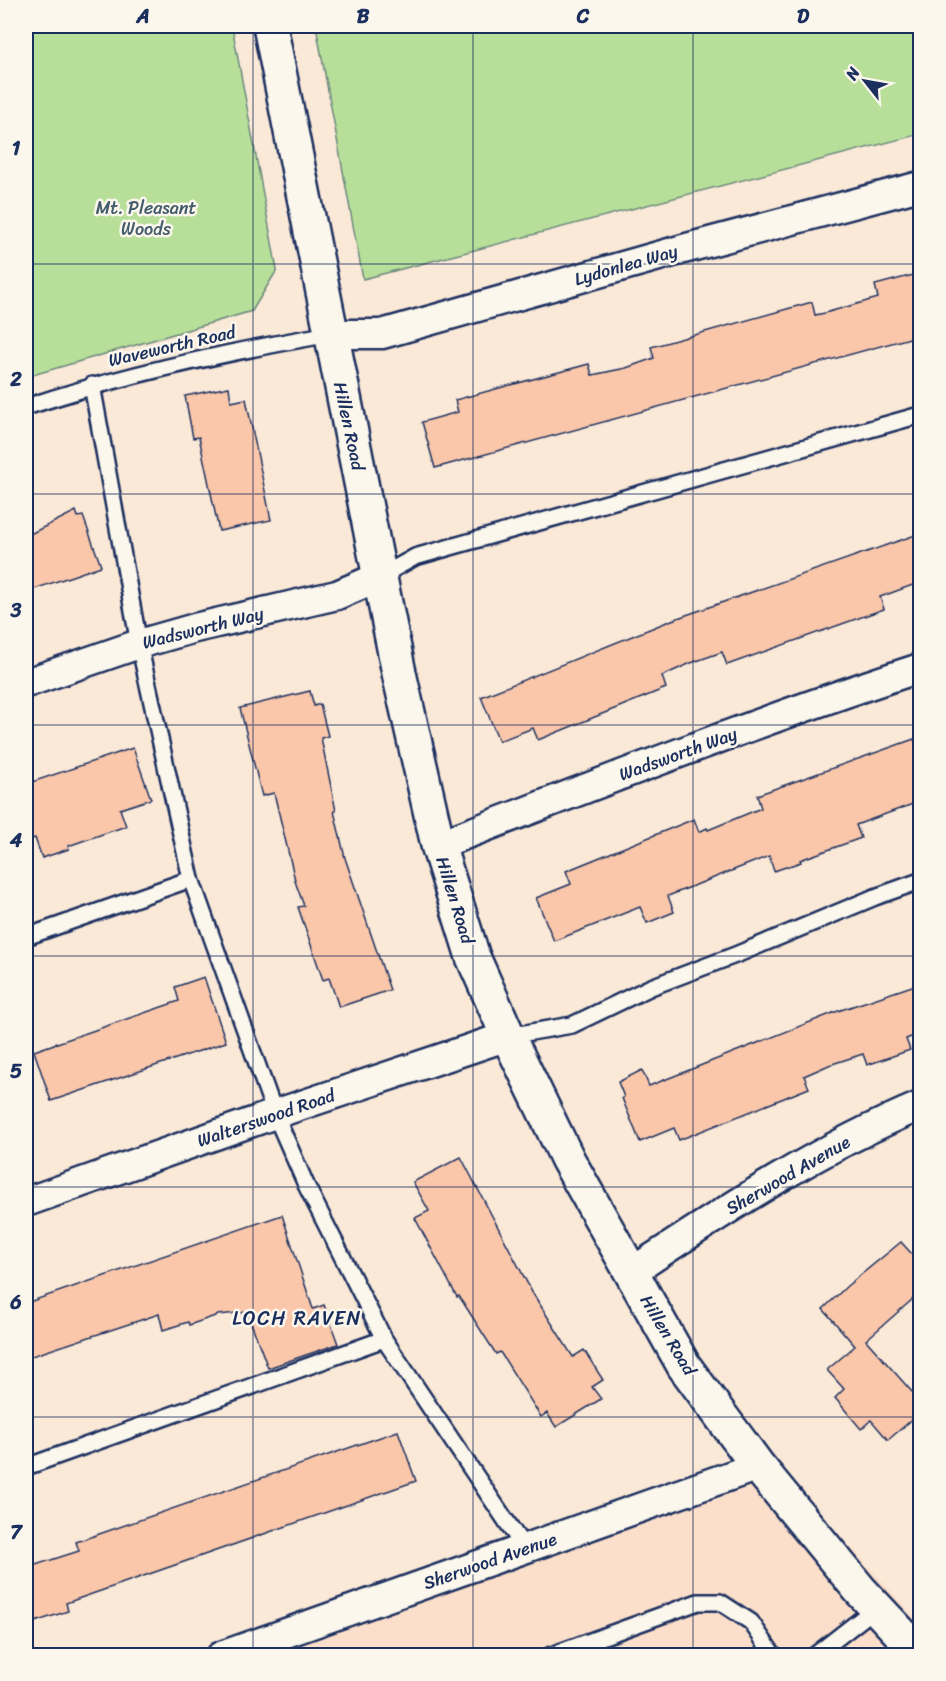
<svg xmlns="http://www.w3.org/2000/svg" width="946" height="1681" font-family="Sriracha,sans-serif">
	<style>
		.built { fill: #fbdfca }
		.green { fill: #b8df9a; stroke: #6a877c; stroke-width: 1.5 }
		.building { fill: #fac7aa; stroke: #1b2f5e; stroke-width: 1.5 }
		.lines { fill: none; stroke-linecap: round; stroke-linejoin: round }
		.lane-casing { stroke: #1b2f5e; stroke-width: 20 }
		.street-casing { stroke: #1b2f5e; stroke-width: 33 }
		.secondary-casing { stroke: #1b2f5e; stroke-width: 38 }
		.lane { stroke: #fbf7ec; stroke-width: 15 }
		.street { stroke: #fbf7ec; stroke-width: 28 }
		.secondary { stroke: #fbf7ec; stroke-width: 33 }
		.grid { fill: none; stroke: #1b2f5e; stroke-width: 1.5; stroke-opacity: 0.55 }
		.labels { text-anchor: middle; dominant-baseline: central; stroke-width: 5; stroke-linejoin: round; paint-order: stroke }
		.park-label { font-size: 18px; fill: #425b6d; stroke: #fbf7ec }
		.street-label { font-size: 18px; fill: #1b2f5e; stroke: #fbf7ec }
		.neighbourhood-label { font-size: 20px; letter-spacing: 1.5px; fill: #1b2f5e; stroke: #fbf7ec }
		.neatline { fill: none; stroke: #1b2f5e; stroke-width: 2 }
		.grid-label { font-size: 20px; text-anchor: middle; font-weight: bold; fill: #1b2f5e }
	</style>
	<rect width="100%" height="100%" fill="#fbe9d8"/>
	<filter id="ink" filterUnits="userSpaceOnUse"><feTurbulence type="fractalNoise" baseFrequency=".0167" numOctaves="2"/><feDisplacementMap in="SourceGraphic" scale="12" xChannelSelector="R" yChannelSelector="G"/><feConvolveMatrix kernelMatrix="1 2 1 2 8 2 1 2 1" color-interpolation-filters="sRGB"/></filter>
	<g filter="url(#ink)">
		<path class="built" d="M 768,1457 L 920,1623 L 920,1656 L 223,1656 Z"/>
		<g class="green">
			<path d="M 26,26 L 232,26 L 277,270 L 252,311 L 26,377 Z"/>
			<path d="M 316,26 L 920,26 L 920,134 L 363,279 Z"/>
		</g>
		<g class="building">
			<path d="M 921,273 L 921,335 L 435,468 L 422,422 L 458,412 L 455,400 L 589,364 L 592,375 L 626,368 L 654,358 L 651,347 L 812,302 L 815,315 L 825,313 L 878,298 L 875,285 Z"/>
			<path d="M 229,387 L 231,402 L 246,399 L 271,520 L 219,531 L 199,437 L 193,438 L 185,396 Z"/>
			<path d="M 76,511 L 78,517 L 83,516 L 101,566 L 26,592 L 26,536 Z"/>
			<path d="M 921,533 L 921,582 L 880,597 L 884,609 L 727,665 L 722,652 L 691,663 L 662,676 L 666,688 L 538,740 L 533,728 L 499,741 L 481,697 L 672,620 Z"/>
			<path d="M 310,691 L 314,706 L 320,704 L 328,736 L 321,738 L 336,811 L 334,811 L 345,858 L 390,990 L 339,1007 L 329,978 L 323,980 L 298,907 L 304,906 L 296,884 L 274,793 L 262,796 L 240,708 Z"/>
			<path d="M 914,739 L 921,757 L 921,801 L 856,825 L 861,838 L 800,860 L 801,862 L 774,871 L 769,856 L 668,896 L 674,912 L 647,923 L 640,907 L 554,941 L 536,898 L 571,884 L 566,871 L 694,819 L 699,832 L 707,828 L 708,830 L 761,808 L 757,795 Z"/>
			<path d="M 133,748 L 151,799 L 120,809 L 126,826 L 68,846 L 69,849 L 42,858 L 35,838 L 26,841 L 26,784 Z"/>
			<path d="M 204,977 L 226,1042 L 51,1101 L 34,1051 L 179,1001 L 175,987 Z"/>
			<path d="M 921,983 L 921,1033 L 906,1039 L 910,1050 L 867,1065 L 863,1054 L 829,1065 L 804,1076 L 809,1088 L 679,1140 L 674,1128 L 640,1142 L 622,1098 L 624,1097 L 618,1082 L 642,1070 L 649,1086 L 838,1011 Z"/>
			<path d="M 461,1157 L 532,1292 L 573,1357 L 584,1350 L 603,1380 L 592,1387 L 601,1399 L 556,1427 L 547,1413 L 541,1417 L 500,1352 L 496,1354 L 459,1296 L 457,1297 L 415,1218 L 429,1211 L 413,1182 Z"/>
			<path d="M 282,1215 L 313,1309 L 324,1305 L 338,1344 L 268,1368 L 247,1312 L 218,1315 L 189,1325 L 188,1322 L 163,1330 L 159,1314 L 26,1358 L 26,1303 Z"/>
			<path d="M 901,1242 L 921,1264 L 921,1292 L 866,1340 L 921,1402 L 921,1412 L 888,1440 L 871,1420 L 861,1429 L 835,1398 L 844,1389 L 827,1370 L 855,1346 L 823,1309 L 847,1286 Z"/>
			<path d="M 398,1431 L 416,1481 L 66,1603 L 68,1611 L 26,1625 L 26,1568 L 79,1551 L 76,1542 Z"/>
		</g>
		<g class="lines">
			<defs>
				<g id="lane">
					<path d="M 92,385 L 139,644 L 191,879 L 275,1114 L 307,1187 L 384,1339 L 525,1549"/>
					<path d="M 26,407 C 125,374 227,352 330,334"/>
					<path d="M 381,576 L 415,557 L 920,415"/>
					<path d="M 26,937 L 191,879"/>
					<path d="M 508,1036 L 572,1025 L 651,987 L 738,954 L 875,897 L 920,881"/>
					<path d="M 26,1467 L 384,1339"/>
					<path d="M 549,1656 L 698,1602 L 720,1602 L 751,1622 L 774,1656"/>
					<path d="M 814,1656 L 877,1607"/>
				</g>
				<g id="street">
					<path d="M 330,334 L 382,334 L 687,248 L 920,186"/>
					<path d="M 26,683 L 139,644 L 195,628 L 337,595 L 381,576"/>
					<path d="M 438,845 C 598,784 757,721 920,668"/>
					<path d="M 26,1202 L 275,1114 L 508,1036"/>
					<path d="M 630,1273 C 724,1211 817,1149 920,1106"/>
					<path d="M 221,1656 L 758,1466"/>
				</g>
				<path id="secondary" d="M 270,26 L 399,673 L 438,845 L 473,957 L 508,1036 L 568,1160 L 684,1366 L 758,1466 L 860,1590 L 920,1654"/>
			</defs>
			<use href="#lane" class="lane-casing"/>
			<use href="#street" class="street-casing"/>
			<use href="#secondary" class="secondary-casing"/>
			<use href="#lane" class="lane"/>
			<use href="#street" class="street"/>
			<use href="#secondary" class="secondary"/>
		</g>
	</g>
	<path class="grid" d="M 253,26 L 253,1656M 473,26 L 473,1656M 693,26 L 693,1656M 26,264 L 920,264M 26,494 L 920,494M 26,725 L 920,725M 26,956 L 920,956M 26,1187 L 920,1187M 26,1417 L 920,1417"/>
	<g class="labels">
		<g class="park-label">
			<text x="146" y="208">Mt. Pleasant<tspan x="146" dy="21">Woods</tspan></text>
		</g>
		<g class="street-label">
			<text transform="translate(626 265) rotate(-16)">Lydonlea Way</text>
			<text transform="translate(172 346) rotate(-13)">Waveworth Road</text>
			<text transform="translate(349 426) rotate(78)">Hillen Road</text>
			<text transform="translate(203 628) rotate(-14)">Wadsworth Way</text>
			<text transform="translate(678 754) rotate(-20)">Wadsworth Way</text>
			<text transform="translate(455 900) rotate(73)">Hillen Road</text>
			<text transform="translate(266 1118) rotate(-19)">Walterswood Road</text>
			<text transform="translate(788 1175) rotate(-30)">Sherwood Avenue</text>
			<text transform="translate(668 1335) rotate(59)">Hillen Road</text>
			<text transform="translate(490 1561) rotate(-19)">Sherwood Avenue</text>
		</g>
		<g class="neighbourhood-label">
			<text x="297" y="1318">LOCH RAVEN</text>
		</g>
	</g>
	<rect width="946" height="1681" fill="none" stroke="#fbf7ec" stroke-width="66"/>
	<g transform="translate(865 81) rotate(301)" stroke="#fbf7ec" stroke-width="4.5" paint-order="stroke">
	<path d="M0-4.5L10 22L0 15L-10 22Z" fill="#1b2f5e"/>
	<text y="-9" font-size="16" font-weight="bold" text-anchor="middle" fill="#1b2f5e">N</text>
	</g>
	<rect x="33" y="33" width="880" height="1615" class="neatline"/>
	<g class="grid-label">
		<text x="143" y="23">A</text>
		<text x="363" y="23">B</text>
		<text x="583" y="23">C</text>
		<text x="803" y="23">D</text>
		<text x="16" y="155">1</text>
		<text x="16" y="386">2</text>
		<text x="16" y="617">3</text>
		<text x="16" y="847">4</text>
		<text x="16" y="1078">5</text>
		<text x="16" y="1309">6</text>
		<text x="16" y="1539">7</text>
	</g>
</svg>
